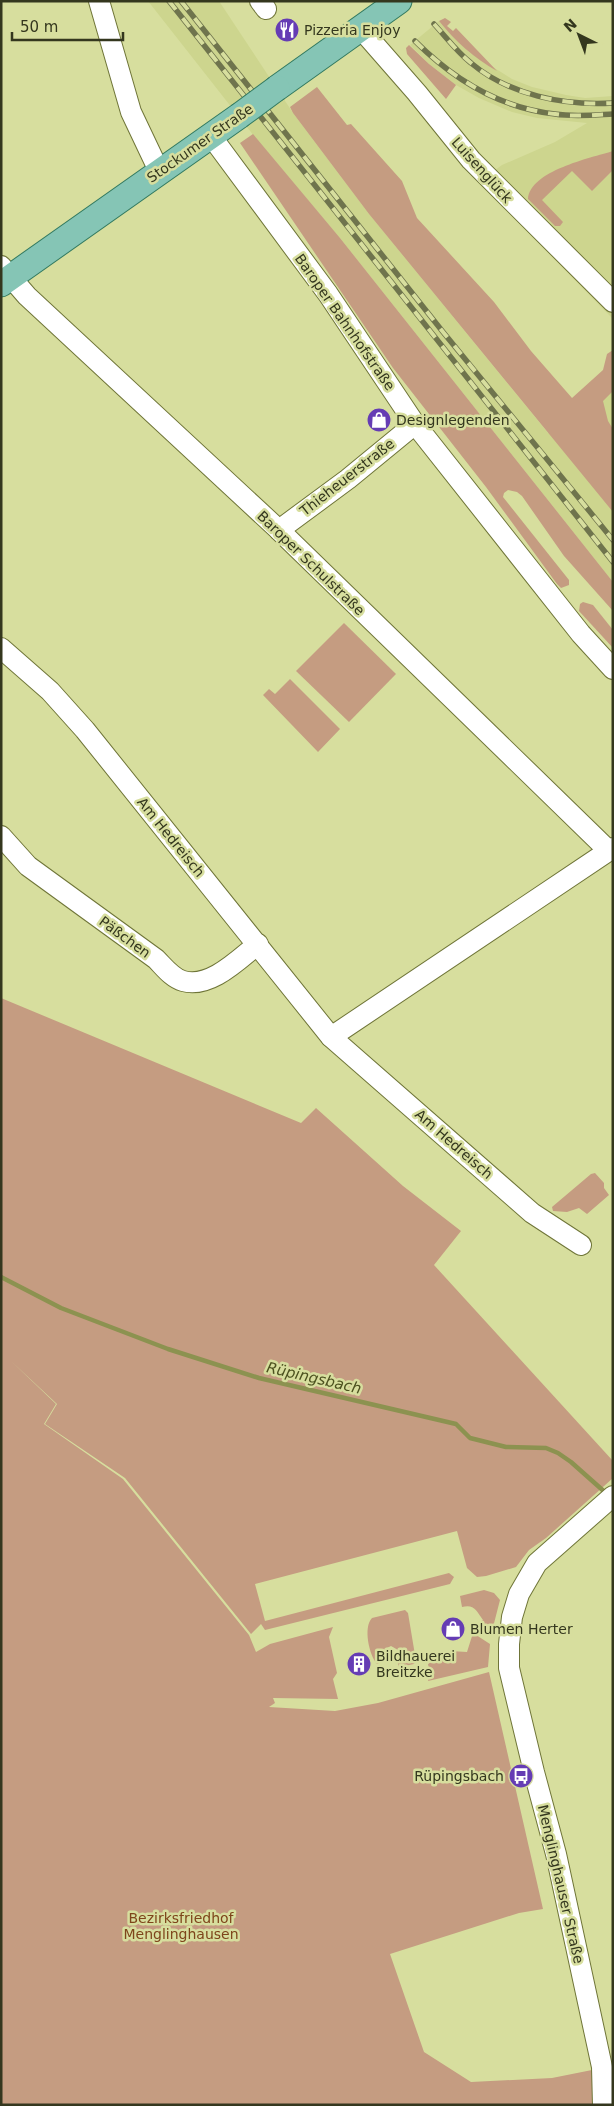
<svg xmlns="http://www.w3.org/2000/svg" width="614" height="2106" font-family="'DejaVu Sans',sans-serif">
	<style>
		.built { fill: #cdd58e }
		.green { fill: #c59c81 }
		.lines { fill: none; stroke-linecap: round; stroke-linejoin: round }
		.stream { stroke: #8c9250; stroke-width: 4.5 }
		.minor-casing { stroke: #6f7538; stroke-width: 22 }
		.major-casing { stroke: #337a60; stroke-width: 27 }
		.minor { stroke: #fff; stroke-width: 20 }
		.major { stroke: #85c5b5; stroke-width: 25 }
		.rail-casing { stroke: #6f744d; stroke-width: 5.5 }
		.rail { stroke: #d7de9e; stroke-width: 4; stroke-dasharray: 11; stroke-linecap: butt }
		.major-bridge-casing { stroke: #337a60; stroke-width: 27; stroke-linecap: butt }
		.major-bridge { stroke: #85c5b5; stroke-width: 25 }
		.labels { text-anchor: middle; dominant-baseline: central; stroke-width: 5; stroke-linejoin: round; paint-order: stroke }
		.poi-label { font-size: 14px; fill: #34371e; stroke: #d7de9e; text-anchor: start }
		.street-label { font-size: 14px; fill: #34371e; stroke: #d7de9e }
		.park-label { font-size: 14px; fill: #7e451b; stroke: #d7de9e }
		.water-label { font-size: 15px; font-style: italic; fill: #4c511f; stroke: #d7de9e }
	</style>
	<rect width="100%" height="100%" fill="#d7de9e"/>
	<g class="built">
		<path d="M 148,1 L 219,1 L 293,113 L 369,214 L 548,433 L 613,367 L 613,582 L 340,238 L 258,141 Z"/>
		<path d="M 439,21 L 469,52 L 512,79 L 532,87 L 566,95 L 585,98 L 613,96 L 613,319 L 479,182 L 502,165 L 555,142 L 587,123 L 537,118 L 512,112 L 479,98 L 456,85 L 429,64 L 410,45 Z"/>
	</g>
	<g class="green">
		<path d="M 445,18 L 451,22 L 447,26 L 453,31 L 456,28 L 497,71 C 474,58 455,41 439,21 Z"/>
		<path d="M 409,45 L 429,64 L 456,85 L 446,99 L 407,54 L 406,48 Z"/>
		<path d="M 317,87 L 347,125 L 351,124 L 402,181 L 417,218 L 494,302 L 531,351 L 572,398 L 603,370 L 607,354 L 613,350 L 613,391 L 603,401 L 608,421 L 613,429 L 613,512 L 369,214 L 293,113 L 290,107 Z"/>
		<path d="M 253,134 L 340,238 L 613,582 L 613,611 L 564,556 L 522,496 L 517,492 L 508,490 L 504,493 L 503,497 L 569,580 L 569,585 L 561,588 L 557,584 L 486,487 L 393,368 L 240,143 Z"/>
		<path d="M 613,151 L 613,170 L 592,191 L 572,171 L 542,200 L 563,222 L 560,226 L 555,226 L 528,199 C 530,171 590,158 613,151 Z"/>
		<path d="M 583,602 L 593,605 L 613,630 L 613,648 L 579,611 L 580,604 Z"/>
		<path d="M 344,623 L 396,674 L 349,722 L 296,671 Z"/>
		<path d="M 290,679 L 340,729 L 318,752 L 263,695 L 269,689 L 275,694 Z"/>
		<path d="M 1,998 L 301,1123 L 316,1108 L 403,1186 L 461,1231 L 434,1265 L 613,1461 L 613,1478 L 546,1538 L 529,1550 L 516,1567 L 486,1576 L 477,1577 L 467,1568 L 457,1531 L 255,1584 L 265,1621 L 449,1573 L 454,1577 L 450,1584 L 265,1630 L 261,1624 L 251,1634 L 125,1478 L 45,1424 L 57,1404 L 11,1361 L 56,1404 L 44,1424 L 123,1479 L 249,1635 L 256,1652 L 270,1644 L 333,1627 L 329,1637 L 337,1673 L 333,1679 L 338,1699 L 273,1698 L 275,1703 L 269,1707 L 335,1711 L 378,1703 L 489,1672 L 543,1909 L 519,1913 L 390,1954 L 424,2052 L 471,2082 L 552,2078 L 592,2070 L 595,2105 L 1,2105 Z"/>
		<path d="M 595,1173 L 604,1183 L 604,1188 L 609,1195 L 587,1214 L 579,1208 L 567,1212 L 553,1211 L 552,1207 L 591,1174 Z"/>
		<path d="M 484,1590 L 494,1593 L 500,1600 L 491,1635 L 475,1625 L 483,1620 C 476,1610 474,1604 462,1607 L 460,1596 Z"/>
		<path d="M 405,1610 L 408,1613 L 416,1661 L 414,1664 L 399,1667 L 396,1657 L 398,1650 L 391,1646 C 382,1650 381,1654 379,1663 L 377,1664 C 369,1655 363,1627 372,1618 Z"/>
		<path d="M 473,1633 L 490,1644 L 488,1667 L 428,1681 L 430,1674 L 428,1664 L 441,1656 L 444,1658 L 450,1651 L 467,1652 Z"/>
	</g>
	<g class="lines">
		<path class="stream" d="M 1,1277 L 61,1308 L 168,1349 L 259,1378 L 456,1424 L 470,1438 L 506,1447 L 546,1448 L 558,1453 L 571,1462 L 607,1494"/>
		<defs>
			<g id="minor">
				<path d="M 99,1 L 131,112 L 159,171"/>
				<path d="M 260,1 L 266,9"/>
				<path d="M 361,29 L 417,93 L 471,160 L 613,302"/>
				<path d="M 211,136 L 328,294 L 415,424 L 581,634 L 613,669"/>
				<path d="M 1,266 L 27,296 L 279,530 L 608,850"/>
				<path d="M 279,530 L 348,479 L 415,424"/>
				<path d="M 1,648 L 50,691 L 85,730 L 331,1037 L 532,1213 L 581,1245"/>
				<path d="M 1,836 L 28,866 L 156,959 C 164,967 172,978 183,981 C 210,989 239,959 258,944"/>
				<path d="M 331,1037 L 613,848"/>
				<path d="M 603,2105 L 602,2067 L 556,1854 L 534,1772 L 509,1668 L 509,1644 L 512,1617 L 519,1594 L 537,1563 L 613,1496"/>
			</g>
			<g id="major">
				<path d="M 277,88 L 399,1"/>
				<path d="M 1,284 L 239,116"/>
			</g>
		</defs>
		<use href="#minor" class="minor-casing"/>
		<use href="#major" class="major-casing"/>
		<use href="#minor" class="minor"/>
		<use href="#major" class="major"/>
		<defs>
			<g id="rail">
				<path d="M 169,1 L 613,562"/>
				<path d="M 181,1 L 443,332 L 613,540"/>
				<path d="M 434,24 C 446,37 457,52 471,63 C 509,95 564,106 613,103"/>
				<path d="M 415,41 C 453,79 500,108 555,114 C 574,117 594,115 613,114"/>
			</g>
		</defs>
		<use href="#rail" class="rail-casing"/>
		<use href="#rail" class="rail"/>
		<defs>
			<path id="major-bridge" d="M 239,116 L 277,88"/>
		</defs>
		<use href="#major-bridge" class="major-bridge-casing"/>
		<use href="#major-bridge" class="major-bridge"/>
	</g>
	<defs>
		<symbol id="restaurant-disc" viewBox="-11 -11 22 22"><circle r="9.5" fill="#653cb4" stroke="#d7de9e"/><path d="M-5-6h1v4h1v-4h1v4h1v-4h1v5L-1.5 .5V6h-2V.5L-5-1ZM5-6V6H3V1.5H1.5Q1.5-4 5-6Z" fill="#fff"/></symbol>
		<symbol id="shop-disc" viewBox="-11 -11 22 22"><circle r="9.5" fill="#653cb4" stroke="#d7de9e"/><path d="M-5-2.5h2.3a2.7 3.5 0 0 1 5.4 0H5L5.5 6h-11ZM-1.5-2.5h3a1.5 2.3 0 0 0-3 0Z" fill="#fff"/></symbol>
		<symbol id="building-disc" viewBox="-11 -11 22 22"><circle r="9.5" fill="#653cb4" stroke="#d7de9e"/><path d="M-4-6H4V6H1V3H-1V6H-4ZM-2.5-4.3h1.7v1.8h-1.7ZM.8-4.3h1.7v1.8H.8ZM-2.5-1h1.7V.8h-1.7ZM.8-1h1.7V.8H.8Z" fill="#fff"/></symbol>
		<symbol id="bus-disc" viewBox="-11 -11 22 22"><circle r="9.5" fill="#653cb4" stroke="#d7de9e"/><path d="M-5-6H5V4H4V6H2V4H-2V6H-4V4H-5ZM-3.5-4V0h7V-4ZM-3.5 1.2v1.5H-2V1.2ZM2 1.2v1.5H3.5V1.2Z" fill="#fff"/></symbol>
	</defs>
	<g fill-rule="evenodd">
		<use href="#restaurant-disc" x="273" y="16" width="28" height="28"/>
		<use href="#shop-disc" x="365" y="406" width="28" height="28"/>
		<use href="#shop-disc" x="439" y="1615" width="28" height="28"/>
		<use href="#building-disc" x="345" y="1650" width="28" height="28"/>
		<use href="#bus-disc" x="507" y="1762" width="28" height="28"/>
	</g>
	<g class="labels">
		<g class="poi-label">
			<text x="304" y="30">Pizzeria Enjoy</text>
			<text x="396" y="420">Designlegenden</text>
			<text x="470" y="1629">Blumen Herter</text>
			<text x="376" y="1656">Bildhauerei<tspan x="376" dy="16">Breitzke</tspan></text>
			<text x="504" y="1776" text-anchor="end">Rüpingsbach</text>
		</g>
		<g class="street-label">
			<text transform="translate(200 143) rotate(-35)">Stockumer Straße</text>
			<text transform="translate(482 170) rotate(48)">Luisenglück</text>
			<text transform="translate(345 322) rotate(55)">Baroper Bahnhofstraße</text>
			<text transform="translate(347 477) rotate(-38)">Thieheuerstraße</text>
			<text transform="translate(311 563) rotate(44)">Baroper Schulstraße</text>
			<text transform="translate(171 837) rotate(51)">Am Hedreisch</text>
			<text transform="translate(125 937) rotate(36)">Päßchen</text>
			<text transform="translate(454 1144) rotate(41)">Am Hedreisch</text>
			<text transform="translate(561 1884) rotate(77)">Menglinghauser Straße</text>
		</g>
		<g class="park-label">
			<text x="181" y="1918">Bezirksfriedhof<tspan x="181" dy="16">Menglinghausen</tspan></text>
		</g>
		<g class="water-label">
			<text transform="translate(314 1378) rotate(13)">Rüpingsbach</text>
		</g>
	</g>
	<rect width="614" height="2106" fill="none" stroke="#34371e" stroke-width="5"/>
	<g transform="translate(579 35) rotate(318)" stroke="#d7de9e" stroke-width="4" paint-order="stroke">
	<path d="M0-4L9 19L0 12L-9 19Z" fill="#34371e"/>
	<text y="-8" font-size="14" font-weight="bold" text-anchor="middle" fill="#34371e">N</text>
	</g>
	<path d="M12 32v8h111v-8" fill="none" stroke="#34371e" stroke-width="2.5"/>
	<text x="20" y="32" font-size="15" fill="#34371e" stroke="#d7de9e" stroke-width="4" paint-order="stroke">50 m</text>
</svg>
